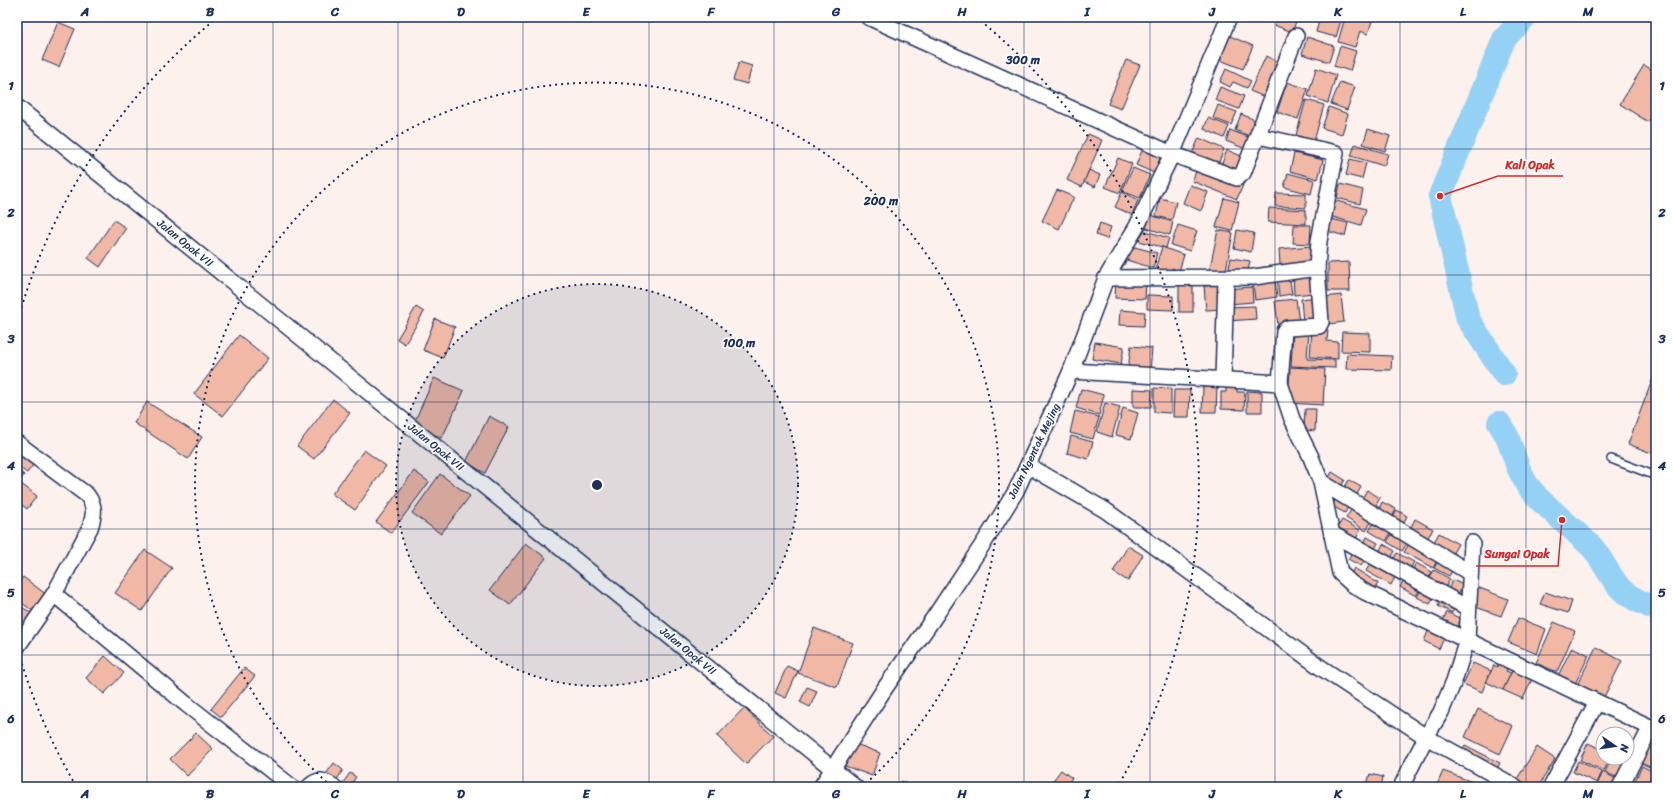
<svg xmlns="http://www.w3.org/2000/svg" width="1673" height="804" font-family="Sriracha,sans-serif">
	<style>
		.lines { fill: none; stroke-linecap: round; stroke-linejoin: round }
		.river { stroke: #95d1f5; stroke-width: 24 }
		.building { fill: #f0b8a5; stroke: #1b2f5e }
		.service-casing { stroke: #1b2f5e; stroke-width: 10 }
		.minor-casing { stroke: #1b2f5e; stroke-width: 18 }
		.service { stroke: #fff; stroke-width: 7 }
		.minor { stroke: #fff; stroke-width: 15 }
		.grid { fill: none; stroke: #1b2f5e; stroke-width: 1; stroke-opacity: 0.55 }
		.ring { fill: none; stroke: #1b2f5e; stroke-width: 2; stroke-dasharray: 2 4 }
		.labels { text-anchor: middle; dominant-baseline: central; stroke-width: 3.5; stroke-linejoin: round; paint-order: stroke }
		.street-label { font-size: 11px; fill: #1b2f5e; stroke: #fff }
		.centre { fill: #1b2f5e; stroke: #fff; stroke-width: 2 }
		.ring-label { font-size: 12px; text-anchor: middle; font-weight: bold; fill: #1b2f5e; stroke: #fff; stroke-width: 3.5; stroke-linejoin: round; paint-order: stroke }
		.leader { fill: none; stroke: #d62828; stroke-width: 1.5 }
		.callout-dot { fill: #d62828; stroke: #fff; stroke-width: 1.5 }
		.callout-label { font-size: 12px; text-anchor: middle; font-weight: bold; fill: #d62828; stroke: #fff; stroke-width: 3.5; stroke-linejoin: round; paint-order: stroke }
		.neatline { fill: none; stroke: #1b2f5e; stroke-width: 1.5 }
		.grid-label { font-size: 13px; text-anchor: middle; font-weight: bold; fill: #1b2f5e }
	</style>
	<rect width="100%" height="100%" fill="#fcf1ed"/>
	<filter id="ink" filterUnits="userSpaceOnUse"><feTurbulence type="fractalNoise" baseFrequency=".025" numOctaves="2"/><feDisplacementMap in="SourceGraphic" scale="8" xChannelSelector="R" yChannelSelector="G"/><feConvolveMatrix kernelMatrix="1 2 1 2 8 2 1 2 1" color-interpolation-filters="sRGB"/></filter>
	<g filter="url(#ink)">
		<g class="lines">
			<g class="river">
				<path d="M 1504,374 L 1468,319 L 1440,196 L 1504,39 L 1525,17"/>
				<path d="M 1499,423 L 1507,436 L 1518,467 L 1527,485 L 1539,499 L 1592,547 C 1603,560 1609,576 1620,588 C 1629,598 1645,604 1656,609"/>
			</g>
		</g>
		<g class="building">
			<path d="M 1259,17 L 1270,17 L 1268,21 Z"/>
			<path d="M 1277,17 L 1298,17 L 1292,32 L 1274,25 Z"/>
			<path d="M 1320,17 L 1342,17 L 1336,37 L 1316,32 Z"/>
			<path d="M 1345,17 L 1358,17 L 1372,21 L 1368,34 L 1360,31 L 1355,47 L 1338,42 Z"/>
			<path d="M 58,22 L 75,29 L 59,67 L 42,60 Z"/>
			<path d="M 1230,36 L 1253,46 L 1243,69 L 1220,60 Z"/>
			<path d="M 1307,37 L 1334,46 L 1329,62 L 1302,54 Z"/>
			<path d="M 1340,46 L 1356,51 L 1350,71 L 1334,66 Z"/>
			<path d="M 1266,56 L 1282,64 L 1267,98 L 1250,91 Z"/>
			<path d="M 1126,60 L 1140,65 L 1121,109 L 1108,104 Z"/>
			<path d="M 739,62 L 752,66 L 747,84 L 733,80 Z"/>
			<path d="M 1644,65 L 1656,72 L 1656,109 L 1648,122 L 1620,104 Z"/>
			<path d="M 1316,68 L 1336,75 L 1328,103 L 1308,96 Z"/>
			<path d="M 1226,69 L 1251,81 L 1247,88 L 1233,82 L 1230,87 L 1220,82 Z"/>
			<path d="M 1287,82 L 1308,89 L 1298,119 L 1277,112 Z"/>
			<path d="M 1340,82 L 1355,87 L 1347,110 L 1331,104 Z"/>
			<path d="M 1220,87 L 1244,96 L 1239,109 L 1215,100 Z"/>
			<path d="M 1306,100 L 1324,105 L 1314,141 L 1296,135 Z"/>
			<path d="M 1218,105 L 1237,112 L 1231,125 L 1213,118 Z"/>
			<path d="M 1329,107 L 1348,114 L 1342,134 L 1322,128 Z"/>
			<path d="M 1241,114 L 1255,120 L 1249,136 L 1235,130 Z"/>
			<path d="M 1208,118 L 1229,126 L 1224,138 L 1204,129 Z"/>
			<path d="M 1368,129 L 1390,136 L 1385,151 L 1363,144 Z"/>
			<path d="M 1230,130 L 1253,139 L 1248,150 L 1226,141 Z"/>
			<path d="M 1088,134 L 1102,140 L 1082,187 L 1067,180 Z"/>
			<path d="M 1199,138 L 1224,149 L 1217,167 L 1191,156 Z"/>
			<path d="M 1355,144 L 1388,154 L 1384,166 L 1351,156 Z"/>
			<path d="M 1143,148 L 1161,156 L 1154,173 L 1136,165 Z"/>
			<path d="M 1227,150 L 1246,158 L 1240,173 L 1221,166 Z"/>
			<path d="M 1294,153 L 1323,160 L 1318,179 L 1290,171 Z"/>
			<path d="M 1118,158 L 1132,164 L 1120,193 L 1105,187 Z"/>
			<path d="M 1350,159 L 1366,163 L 1362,179 L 1346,175 Z"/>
			<path d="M 1198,167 L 1243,185 L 1237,199 L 1192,181 Z"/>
			<path d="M 1133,168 L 1150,175 L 1140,198 L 1122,191 Z"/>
			<path d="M 1089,170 L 1100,175 L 1095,187 L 1084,182 Z"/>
			<path d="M 1288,173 L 1314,180 L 1311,194 L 1284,187 Z"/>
			<path d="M 1340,184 L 1363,190 L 1360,204 L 1337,198 Z"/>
			<path d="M 1190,185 L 1208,192 L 1201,211 L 1183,203 Z"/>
			<path d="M 1057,190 L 1074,197 L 1059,229 L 1042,221 Z"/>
			<path d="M 1122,192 L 1138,200 L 1132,215 L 1115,207 Z"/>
			<path d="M 1276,193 L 1306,194 L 1306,208 L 1275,206 Z"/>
			<path d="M 1160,198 L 1176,202 L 1172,220 L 1156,216 Z"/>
			<path d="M 1224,198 L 1239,202 L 1232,231 L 1216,227 Z"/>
			<path d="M 1333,200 L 1366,209 L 1361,225 L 1329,216 Z"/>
			<path d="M 1269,208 L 1306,210 L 1306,224 L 1268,222 Z"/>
			<path d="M 1150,215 L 1173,222 L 1170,235 L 1146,228 Z"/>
			<path d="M 1327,218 L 1348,223 L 1345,236 L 1324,230 Z"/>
			<path d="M 114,220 L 126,228 L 100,267 L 88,258 Z"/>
			<path d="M 1100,223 L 1111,227 L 1107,239 L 1096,235 Z"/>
			<path d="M 1178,225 L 1197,231 L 1190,251 L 1171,245 Z"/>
			<path d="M 1294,225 L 1311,225 L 1310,244 L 1293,243 Z"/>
			<path d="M 1142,230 L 1169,238 L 1166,248 L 1139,241 Z"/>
			<path d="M 1218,230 L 1233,233 L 1225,275 L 1209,272 Z"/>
			<path d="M 1237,230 L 1254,233 L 1251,252 L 1234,248 Z"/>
			<path d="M 1127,245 L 1157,253 L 1153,268 L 1123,259 Z"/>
			<path d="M 1311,246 L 1312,262 L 1280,265 L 1279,249 Z"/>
			<path d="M 1162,247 L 1184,255 L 1179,271 L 1172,268 L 1170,278 L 1154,272 Z"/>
			<path d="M 1231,258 L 1250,261 L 1247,276 L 1228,273 Z"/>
			<path d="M 1349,262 L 1350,291 L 1328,291 L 1328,263 Z"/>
			<path d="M 1313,272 L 1314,293 L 1294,295 L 1293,273 Z"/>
			<path d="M 1289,274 L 1292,294 L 1279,296 L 1277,276 Z"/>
			<path d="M 1275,280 L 1277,297 L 1255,300 L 1253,282 Z"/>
			<path d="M 1116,282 L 1146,283 L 1145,299 L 1115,298 Z"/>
			<rect x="1179" y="284" width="14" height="28"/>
			<path d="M 1222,285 L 1223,309 L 1206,310 L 1204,286 Z"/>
			<path d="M 1252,287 L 1253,302 L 1229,304 L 1227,289 Z"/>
			<path d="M 1147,295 L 1173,296 L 1173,310 L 1147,309 Z"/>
			<path d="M 1341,295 L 1344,322 L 1328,324 L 1325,297 Z"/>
			<path d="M 1317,297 L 1320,321 L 1303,323 L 1301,299 Z"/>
			<path d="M 1296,299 L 1299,322 L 1278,325 L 1275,301 Z"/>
			<path d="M 1255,306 L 1256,319 L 1228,321 L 1227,307 Z"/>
			<path d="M 416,307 L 424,312 L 405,344 L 397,339 Z"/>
			<path d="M 1120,310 L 1145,312 L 1144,326 L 1119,325 Z"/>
			<path d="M 435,319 L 455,327 L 443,358 L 423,350 Z"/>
			<path d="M 1312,329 L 1328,330 L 1327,341 L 1338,342 L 1338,359 L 1310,357 Z"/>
			<path d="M 1293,331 L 1309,331 L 1307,359 L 1335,360 L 1335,368 L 1291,366 Z"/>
			<path d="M 1342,332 L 1370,333 L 1370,352 L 1341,351 Z"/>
			<path d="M 239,335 L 268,358 L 223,416 L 194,394 Z"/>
			<path d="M 1095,342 L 1124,347 L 1121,364 L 1092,359 Z"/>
			<path d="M 1131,346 L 1152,348 L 1150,371 L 1128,369 Z"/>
			<path d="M 1347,354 L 1392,356 L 1391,370 L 1346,369 Z"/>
			<path d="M 1290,367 L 1325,369 L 1323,405 L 1288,403 Z"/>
			<path d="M 1656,370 L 1656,448 L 1654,454 L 1628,444 Z"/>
			<path d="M 434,378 L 464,391 L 442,438 L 413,425 Z"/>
			<path d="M 1203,387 L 1217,387 L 1216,412 L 1202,412 Z"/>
			<path d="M 1226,387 L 1237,388 L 1237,392 L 1245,392 L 1244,410 L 1221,409 L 1221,392 L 1226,392 Z"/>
			<path d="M 1154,388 L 1171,389 L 1171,413 L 1154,412 Z"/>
			<path d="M 1081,389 L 1104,395 L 1099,415 L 1076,408 Z"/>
			<path d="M 1133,389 L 1152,390 L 1151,407 L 1133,407 Z"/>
			<path d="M 1174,390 L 1190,390 L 1189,417 L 1173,417 Z"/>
			<path d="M 1247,391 L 1262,392 L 1262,412 L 1247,412 Z"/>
			<path d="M 333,399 L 350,413 L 314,459 L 297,446 Z"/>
			<path d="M 147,402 L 202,437 L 188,459 L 134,423 Z"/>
			<path d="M 1105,403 L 1120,407 L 1112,437 L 1097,432 Z"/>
			<path d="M 1123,408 L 1138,413 L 1131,439 L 1116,435 Z"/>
			<path d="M 1305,409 L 1316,409 L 1315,431 L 1304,430 Z"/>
			<path d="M 1075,411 L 1099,417 L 1093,439 L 1070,433 Z"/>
			<path d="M 489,416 L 509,427 L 485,473 L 466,462 Z"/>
			<path d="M 1071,436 L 1093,442 L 1088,459 L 1067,453 Z"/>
			<path d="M 364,450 L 386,466 L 355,510 L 332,494 Z"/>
			<path d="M 24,452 L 36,461 L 27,473 L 17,466 L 17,462 Z"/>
			<path d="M 17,469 L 24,475 L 17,485 Z"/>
			<path d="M 414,471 L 429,482 L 391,533 L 376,522 Z"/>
			<path d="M 1332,472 L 1345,480 L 1340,488 L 1327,481 Z"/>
			<path d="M 440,474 L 470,496 L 441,534 L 412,513 Z"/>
			<path d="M 1349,480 L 1361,487 L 1355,498 L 1343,490 Z"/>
			<path d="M 20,483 L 37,496 L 27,509 L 17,501 L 17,487 Z"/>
			<path d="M 1367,490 L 1380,498 L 1373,510 L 1360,502 Z"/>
			<path d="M 1337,496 L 1350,503 L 1345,513 L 1332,506 Z"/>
			<path d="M 1382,502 L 1396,509 L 1392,518 L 1378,511 Z"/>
			<path d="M 1355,504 L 1374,517 L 1366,531 L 1346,518 Z"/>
			<path d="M 1397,510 L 1407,516 L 1403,524 L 1393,518 Z"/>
			<path d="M 1376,519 L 1393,529 L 1386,541 L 1369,531 Z"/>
			<path d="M 1415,519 L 1433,529 L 1427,539 L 1410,529 Z"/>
			<path d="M 1342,520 L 1360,530 L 1356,539 L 1337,529 Z"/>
			<path d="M 1394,530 L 1410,539 L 1402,551 L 1387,542 Z"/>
			<path d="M 1439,533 L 1458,544 L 1451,556 L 1433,544 Z"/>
			<path d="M 1367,537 L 1378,543 L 1374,550 L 1363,545 Z"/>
			<path d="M 1411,541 L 1439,557 L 1433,568 L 1404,552 Z"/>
			<path d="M 526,543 L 546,558 L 510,605 L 490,590 Z"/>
			<path d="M 1383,544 L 1395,551 L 1390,560 L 1378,554 Z"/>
			<path d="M 1128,546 L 1143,555 L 1128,581 L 1113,572 Z"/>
			<path d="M 145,550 L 172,568 L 142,611 L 115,593 Z"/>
			<path d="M 1353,551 L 1366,558 L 1361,566 L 1348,559 Z"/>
			<path d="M 1397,553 L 1414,562 L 1409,571 L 1392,562 Z"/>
			<path d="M 1440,558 L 1455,566 L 1449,576 L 1434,568 Z"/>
			<path d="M 1373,559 L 1397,573 L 1391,585 L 1366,571 Z"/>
			<path d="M 1416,563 L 1432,572 L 1427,581 L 1411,572 Z"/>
			<path d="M 1354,568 L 1378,583 L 1374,591 L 1350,576 Z"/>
			<path d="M 1434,570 L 1450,579 L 1444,591 L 1427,582 Z"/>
			<path d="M 23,577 L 47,595 L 34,612 L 17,599 L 17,585 Z"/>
			<path d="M 1406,577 L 1422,585 L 1416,596 L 1400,587 Z"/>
			<path d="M 1453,580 L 1463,585 L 1457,597 L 1447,591 Z"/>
			<path d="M 1423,586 L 1436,593 L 1430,604 L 1417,597 Z"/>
			<path d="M 1477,587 L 1508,599 L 1501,616 L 1470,605 Z"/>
			<path d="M 1545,592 L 1572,601 L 1568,613 L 1540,604 Z"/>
			<path d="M 1443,596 L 1457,603 L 1452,613 L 1438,606 Z"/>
			<path d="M 17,604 L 36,616 L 30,627 L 17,618 Z"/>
			<path d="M 1447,612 L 1461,619 L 1456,629 L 1442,622 Z"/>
			<path d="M 1518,618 L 1546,629 L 1537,654 L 1508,642 Z"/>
			<path d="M 17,622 L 28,629 L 17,646 Z"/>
			<path d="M 1554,622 L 1575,631 L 1557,672 L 1536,663 Z"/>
			<path d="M 814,628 L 853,643 L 837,687 L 798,673 Z"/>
			<path d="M 1429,629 L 1445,636 L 1439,649 L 1424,641 Z"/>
			<path d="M 1572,647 L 1589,655 L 1573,688 L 1556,680 Z"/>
			<path d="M 1596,647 L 1622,661 L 1603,699 L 1577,685 Z"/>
			<path d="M 105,656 L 124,673 L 104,694 L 86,678 Z"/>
			<path d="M 1500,661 L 1509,665 L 1506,671 L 1511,673 L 1503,690 L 1486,682 L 1494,665 L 1497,667 Z"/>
			<path d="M 1473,663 L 1491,671 L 1482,692 L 1463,684 Z"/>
			<path d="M 787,666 L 798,671 L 786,698 L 775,693 Z"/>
			<path d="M 1518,667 L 1532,679 L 1523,699 L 1503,690 L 1512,671 L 1515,672 Z"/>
			<path d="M 244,668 L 255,676 L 221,717 L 211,709 Z"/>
			<path d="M 807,687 L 817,691 L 810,707 L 800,702 Z"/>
			<path d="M 744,708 L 773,736 L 746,764 L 717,736 Z"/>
			<path d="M 1478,709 L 1513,726 L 1500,754 L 1465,737 Z"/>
			<path d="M 196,733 L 213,749 L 187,776 L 170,759 Z"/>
			<path d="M 1656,733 L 1656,770 L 1639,762 Z"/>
			<path d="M 853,743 L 880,753 L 872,776 L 845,766 Z"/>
			<path d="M 1588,743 L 1603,750 L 1603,758 L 1610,758 L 1604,771 L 1580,760 Z"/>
			<path d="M 1465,745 L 1500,763 L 1495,773 L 1460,755 Z"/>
			<path d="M 1537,747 L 1555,759 L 1538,787 L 1523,787 L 1515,782 Z"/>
			<path d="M 1612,758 L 1621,758 L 1631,763 L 1622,780 L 1605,772 Z"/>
			<path d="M 1578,761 L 1602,772 L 1597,783 L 1573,772 Z"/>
			<path d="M 334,763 L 343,770 L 336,781 L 326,774 Z"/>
			<path d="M 1642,766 L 1654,772 L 1647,787 L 1632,787 Z"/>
			<path d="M 1061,770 L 1072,778 L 1065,787 L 1048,787 Z"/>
			<path d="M 1443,771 L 1486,787 L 1436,787 Z"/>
			<path d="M 1603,772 L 1620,781 L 1617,787 L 1596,787 Z"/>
			<path d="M 1656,772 L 1656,787 L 1649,787 Z"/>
			<path d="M 350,773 L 356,777 L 349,787 L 340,787 Z"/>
			<path d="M 1370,774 L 1383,777 L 1381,787 L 1366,787 Z"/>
			<path d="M 902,781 L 911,787 L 897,787 Z"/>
		</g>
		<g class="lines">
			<defs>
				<path id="service" d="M 1611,459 L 1656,476"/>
				<g id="minor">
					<path d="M 868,17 L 1172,154 L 1237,178 L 1243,173 L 1296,36"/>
					<path d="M 17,107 L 855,787"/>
					<path d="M 1317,268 L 1321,322 L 1319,326 L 1288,328 L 1284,331 L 1280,383 L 1292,419 L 1310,455 L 1321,482 L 1340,573 L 1352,584 L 1365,592 L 1656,730"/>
					<path d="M 1106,278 L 1254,277 L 1317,268 L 1319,241 L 1336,153 L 1258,136"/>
					<path d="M 1071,371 L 1280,383"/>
					<path d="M 1223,379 L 1226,278"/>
					<path d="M 17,443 L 87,495 C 96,507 94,515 90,528 L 54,594"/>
					<path d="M 1029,466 L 1105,510 L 1320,667 L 1426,737 L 1516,787"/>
					<path d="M 1321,482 L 1470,573"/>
					<path d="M 1332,534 L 1468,608"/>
					<path d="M 17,647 L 54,594 L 186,704 L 292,787"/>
					<path d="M 309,787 C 318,778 324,780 334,787"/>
					<path d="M 821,787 L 885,688 L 935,616 L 985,541 L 1016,491 L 1071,371 L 1106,278 L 1137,226 L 1172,154 L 1229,17"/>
					<path d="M 1401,787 L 1426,737 L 1441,712 L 1454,681 L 1467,640 L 1472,543"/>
					<path d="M 1551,787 L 1597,702"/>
					<path d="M 1620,787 L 1651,727"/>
				</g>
			</defs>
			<use href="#service" class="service-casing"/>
			<use href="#minor" class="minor-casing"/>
			<use href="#service" class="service"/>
			<use href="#minor" class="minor"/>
		</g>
	</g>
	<path class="grid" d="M 147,17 L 147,787M 273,17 L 273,787M 398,17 L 398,787M 523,17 L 523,787M 649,17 L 649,787M 774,17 L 774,787M 899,17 L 899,787M 1024,17 L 1024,787M 1150,17 L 1150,787M 1275,17 L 1275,787M 1400,17 L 1400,787M 1526,17 L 1526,787M 17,149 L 1656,149M 17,275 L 1656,275M 17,402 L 1656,402M 17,529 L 1656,529M 17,655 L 1656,655"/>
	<circle cx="597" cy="485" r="201" fill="#1b2f5e" fill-opacity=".12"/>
	<g class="ring">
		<circle cx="597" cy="485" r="201"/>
		<path d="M331 786A402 402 0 1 1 863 786"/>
		<path d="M76 786A602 602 0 0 1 18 651M18 319A602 602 0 0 1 218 17M976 17A602 602 0 0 1 1118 786"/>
	</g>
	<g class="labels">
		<g class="street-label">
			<text transform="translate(185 243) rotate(39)">Jalan Opak VII</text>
			<text transform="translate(436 447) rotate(39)">Jalan Opak VII</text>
			<text transform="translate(1034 451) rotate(-64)">Jalan Ngentak Mejing</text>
			<text transform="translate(688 651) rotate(39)">Jalan Opak VII</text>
		</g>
	</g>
	<circle cx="597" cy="485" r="6" class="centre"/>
	<g class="ring-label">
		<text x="1023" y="64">300 m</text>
		<text x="881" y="205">200 m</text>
		<text x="739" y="347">100 m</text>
	</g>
	<path class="leader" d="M1440 196L1498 176H1563M1562 520L1558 566H1476"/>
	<g class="callout-dot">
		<circle cx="1440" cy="196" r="4"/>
		<circle cx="1562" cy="520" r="4"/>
	</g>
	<g class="callout-label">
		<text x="1530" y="169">Kali Opak</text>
		<text x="1517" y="558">Sungai Opak</text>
	</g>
	<rect width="1673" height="804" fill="none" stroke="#fff" stroke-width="44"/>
	<g transform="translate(1615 746) rotate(103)"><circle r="19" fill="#ffffff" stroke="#a4acbf"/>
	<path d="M0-3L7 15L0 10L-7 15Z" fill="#1b2f5e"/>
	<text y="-6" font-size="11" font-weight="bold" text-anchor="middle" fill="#1b2f5e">N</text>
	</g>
	<rect x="22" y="22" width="1629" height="760" class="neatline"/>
	<g class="grid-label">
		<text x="85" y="16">A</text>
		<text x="210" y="16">B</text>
		<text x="335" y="16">C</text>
		<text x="461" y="16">D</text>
		<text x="586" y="16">E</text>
		<text x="711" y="16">F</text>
		<text x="836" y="16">G</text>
		<text x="962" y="16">H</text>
		<text x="1087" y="16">I</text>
		<text x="1212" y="16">J</text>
		<text x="1338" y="16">K</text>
		<text x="1463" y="16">L</text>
		<text x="1588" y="16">M</text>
		<text x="11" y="90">1</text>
		<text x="1662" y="90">1</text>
		<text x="11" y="217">2</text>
		<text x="1662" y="217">2</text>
		<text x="11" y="343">3</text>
		<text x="1662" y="343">3</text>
		<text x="11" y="470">4</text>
		<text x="1662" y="470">4</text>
		<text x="11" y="597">5</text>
		<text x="1662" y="597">5</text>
		<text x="11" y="723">6</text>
		<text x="1662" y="723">6</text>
		<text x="85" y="798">A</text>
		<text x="210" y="798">B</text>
		<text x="335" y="798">C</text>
		<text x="461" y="798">D</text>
		<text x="586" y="798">E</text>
		<text x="711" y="798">F</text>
		<text x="836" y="798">G</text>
		<text x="962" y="798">H</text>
		<text x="1087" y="798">I</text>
		<text x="1212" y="798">J</text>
		<text x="1338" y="798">K</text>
		<text x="1463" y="798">L</text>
		<text x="1588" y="798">M</text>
	</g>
</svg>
